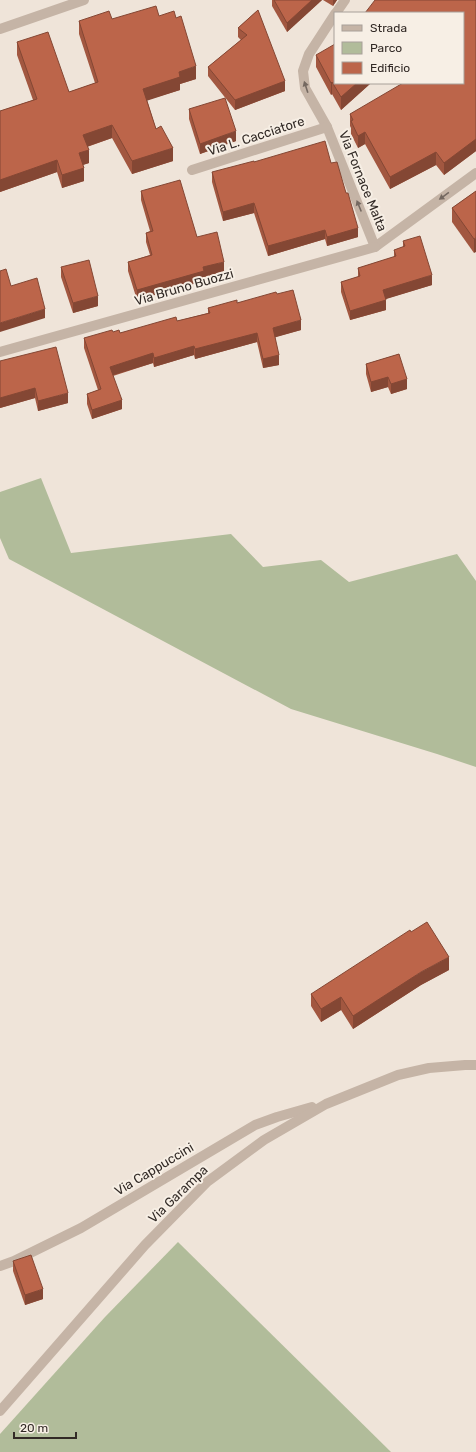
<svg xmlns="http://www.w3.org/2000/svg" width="476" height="1452" font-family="Rubik,sans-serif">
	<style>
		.green { fill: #b1bc9a }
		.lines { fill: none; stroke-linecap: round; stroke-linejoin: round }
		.minor { stroke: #c5b4a6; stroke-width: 10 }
		.wall { fill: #a25740 }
		.shaded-wall { fill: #844734 }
		.building { fill: #bc654a; stroke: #844734 }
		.oneway { fill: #746860 }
		.labels { text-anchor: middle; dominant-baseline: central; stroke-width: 4; stroke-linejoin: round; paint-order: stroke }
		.street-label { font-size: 13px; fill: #322a26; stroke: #f7efe5 }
	</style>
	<rect width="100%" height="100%" fill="#efe4d9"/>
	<g class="green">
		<path d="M 41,478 L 71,553 L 231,534 L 263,567 L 321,560 L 349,582 L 457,554 L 476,581 L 476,767 L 437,754 L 291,709 L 9,559 L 0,538 L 0,492 Z"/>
		<path d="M 178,1242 L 391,1452 L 0,1452 L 0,1434 L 105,1317 Z"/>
	</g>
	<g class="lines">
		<g class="minor">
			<path d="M 336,13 L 345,0"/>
			<path d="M 335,14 L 309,54 L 303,71 L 305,88 L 327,127 L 375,247 L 476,173"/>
			<path d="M 0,29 L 84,0"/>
			<path d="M 192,170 L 327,127"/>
			<path d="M 0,352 L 375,247"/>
			<path d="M 0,1266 L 14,1261 L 81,1228 L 255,1125 L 277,1117 L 312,1107"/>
			<path d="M 0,1411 L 145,1245 L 207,1182 L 264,1140 L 326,1104 L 398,1075 L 429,1068 L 465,1065 L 476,1065"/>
		</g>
	</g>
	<g class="wall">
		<path d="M 272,0 L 322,0 L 287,32 L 272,6 Z"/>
		<path d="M 323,0 L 337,0 L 333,6 Z"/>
		<path d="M 476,0 L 476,151 L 444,175 L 436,165 L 390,189 L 365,144 L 358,148 L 351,134 L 351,128 L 350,126 L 350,114 L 463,83 Z"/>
		<path d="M 258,10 L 285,91 L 235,110 L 208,76 L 208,67 L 241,40 L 238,37 L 238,28 Z"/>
		<path d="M 159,16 L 196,79 L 180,84 L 180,90 L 147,100 L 156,129 L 173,161 L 132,174 L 112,138 L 87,147 L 89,163 L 83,165 L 84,181 L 62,188 L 57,172 L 0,192 L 0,111 L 33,100 L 17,55 L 17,42 L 69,92 L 95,83 L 79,34 L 79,21 Z"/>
		<path d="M 316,55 L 335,83 L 371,83 L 341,110 L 332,94 L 331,95 L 316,67 Z"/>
		<path d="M 189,109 L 236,141 L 200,154 L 189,119 Z"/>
		<path d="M 331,163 L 358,237 L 327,246 L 325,239 L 268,256 L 254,213 L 223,221 L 212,182 L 212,172 Z"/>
		<path d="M 141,191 L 197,237 L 224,271 L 204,277 L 204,281 L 137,300 L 128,271 L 128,262 L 150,255 L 146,242 L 146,233 L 150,231 L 141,200 Z"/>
		<path d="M 476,191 L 474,253 L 452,222 L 452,208 Z"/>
		<path d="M 403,241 L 432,285 L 385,299 L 386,310 L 350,320 L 341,292 L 341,282 L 358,277 L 358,268 L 394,257 L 394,250 L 403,247 Z"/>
		<path d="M 61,267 L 98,306 L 73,313 L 61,277 Z"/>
		<path d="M 277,294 L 301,330 L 275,337 L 279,365 L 263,368 L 257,342 L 195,359 L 194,355 L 154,367 L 153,363 L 113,376 L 122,409 L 92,419 L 87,404 L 87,394 L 98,390 L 84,348 L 84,338 L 113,332 L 120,333 L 177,321 L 208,313 L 208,308 L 237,303 Z"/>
		<path d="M 399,354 L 407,389 L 391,394 L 388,387 L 371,392 L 366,374 L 366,364 Z"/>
		<path d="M 0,361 L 68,403 L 38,411 L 35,398 L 0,408 Z"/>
		<path d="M 449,970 L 421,985 L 353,1029 L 341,1010 L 321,1022 L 311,1006 L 311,994 Z"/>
		<path d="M 13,1261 L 43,1299 L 25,1305 L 13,1271 Z"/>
	</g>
	<g class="shaded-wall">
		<path d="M 312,0 L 322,0 L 287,32 L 287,23 Z"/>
		<path d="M 333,0 L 337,0 L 333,6 Z"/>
		<path d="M 196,66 L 196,79 L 180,84 L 180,90 L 143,102 L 143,89 L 179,72 Z"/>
		<path d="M 285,81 L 285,91 L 235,110 L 235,100 Z"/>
		<path d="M 332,82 L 332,94 L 331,95 L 331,83 Z"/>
		<path d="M 357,83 L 371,83 L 341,110 L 341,97 Z"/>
		<path d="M 112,125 L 112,138 L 83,148 L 83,135 Z"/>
		<path d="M 236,131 L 236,141 L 200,154 L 200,144 Z"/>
		<path d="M 365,132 L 365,144 L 358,148 L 358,136 Z"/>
		<path d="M 476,139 L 476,151 L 444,175 L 444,163 Z"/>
		<path d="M 173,148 L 173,161 L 132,174 L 132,161 Z"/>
		<path d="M 89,150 L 89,163 L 79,166 L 79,153 Z"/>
		<path d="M 436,152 L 436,165 L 390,189 L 390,177 Z"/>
		<path d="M 57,160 L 57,172 L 0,192 L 0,180 Z"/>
		<path d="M 84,168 L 84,181 L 62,188 L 62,175 Z"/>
		<path d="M 254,203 L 254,213 L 223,221 L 223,212 Z"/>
		<path d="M 358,228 L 358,237 L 327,246 L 327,237 Z"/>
		<path d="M 325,230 L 325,239 L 268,256 L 268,246 Z"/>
		<path d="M 476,238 L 476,252 L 474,253 L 474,239 Z"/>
		<path d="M 224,262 L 224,271 L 204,277 L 204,281 L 137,300 L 137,290 L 203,267 Z"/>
		<path d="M 432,275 L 432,285 L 383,300 L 383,290 Z"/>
		<path d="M 98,296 L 98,306 L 73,313 L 73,303 Z"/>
		<path d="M 386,300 L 386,310 L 350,320 L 350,311 Z"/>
		<path d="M 45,309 L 45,318 L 0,332 L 0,323 Z"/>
		<path d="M 301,320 L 301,330 L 273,338 L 273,328 Z"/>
		<path d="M 257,333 L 257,342 L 195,359 L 195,349 Z"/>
		<path d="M 194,346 L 194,355 L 154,367 L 154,358 Z"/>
		<path d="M 153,353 L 153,363 L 110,376 L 110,367 Z"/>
		<path d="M 279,355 L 279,365 L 263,368 L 263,359 Z"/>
		<path d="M 388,377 L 388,387 L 371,392 L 371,382 Z"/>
		<path d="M 407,379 L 407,389 L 391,394 L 391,384 Z"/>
		<path d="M 35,388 L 35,398 L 0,408 L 0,398 Z"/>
		<path d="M 68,393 L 68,403 L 38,411 L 38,401 Z"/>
		<path d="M 122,400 L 122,409 L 92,419 L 92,410 Z"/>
		<path d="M 449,957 L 449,970 L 421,985 L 353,1029 L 353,1016 L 421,972 Z"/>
		<path d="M 341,997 L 341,1010 L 321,1022 L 321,1009 Z"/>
		<path d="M 43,1289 L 43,1299 L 25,1305 L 25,1295 Z"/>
	</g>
	<g class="building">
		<path d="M 274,0 L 312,0 L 287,23 Z"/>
		<path d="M 375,0 L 476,0 L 476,139 L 444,163 L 436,152 L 390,177 L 365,132 L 358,136 L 351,121 L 353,120 L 350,114 L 403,83 L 463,83 L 463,13 L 365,13 Z"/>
		<path d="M 156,6 L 159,16 L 174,11 L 176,18 L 181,16 L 196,66 L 179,72 L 180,77 L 143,89 L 156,129 L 161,126 L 173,148 L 132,161 L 112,125 L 83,135 L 89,150 L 79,153 L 84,168 L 62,175 L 57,160 L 0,180 L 0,111 L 37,99 L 17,42 L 48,32 L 69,92 L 98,82 L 79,21 L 109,11 L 112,19 Z"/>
		<path d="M 258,10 L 285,81 L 235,100 L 208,67 L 247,35 L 238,28 Z"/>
		<path d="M 335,44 L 335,83 L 357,83 L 341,97 L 332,82 L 331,83 L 316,55 Z"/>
		<path d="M 225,98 L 236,131 L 200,144 L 189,109 Z"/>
		<path d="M 325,141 L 331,163 L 337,162 L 346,193 L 348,193 L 358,228 L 327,237 L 325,230 L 268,246 L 254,203 L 223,212 L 212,172 L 254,161 L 254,162 Z"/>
		<path d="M 180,180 L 197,237 L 217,232 L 224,262 L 203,267 L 204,271 L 137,290 L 128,262 L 152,255 L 146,233 L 153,231 L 141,191 Z"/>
		<path d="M 476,191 L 476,238 L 474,239 L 452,208 Z"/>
		<path d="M 420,236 L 432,275 L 383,290 L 386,300 L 350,311 L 341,282 L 360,276 L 358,268 L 396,256 L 394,250 L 405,246 L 403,241 Z"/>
		<path d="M 89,260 L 98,296 L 73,303 L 61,267 Z"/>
		<path d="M 6,269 L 11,286 L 37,278 L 45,309 L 0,323 L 0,271 Z"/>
		<path d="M 293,290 L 301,320 L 273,328 L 279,355 L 263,359 L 257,333 L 195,349 L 194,346 L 154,358 L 153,353 L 110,367 L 122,400 L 92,410 L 87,394 L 101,389 L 84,338 L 112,330 L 113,332 L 119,330 L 120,333 L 176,317 L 177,321 L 210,313 L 208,308 L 237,300 L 237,303 L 276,292 L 277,294 Z"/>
		<path d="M 56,347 L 68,393 L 38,401 L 35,388 L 0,398 L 0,361 Z"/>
		<path d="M 399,354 L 407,379 L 391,384 L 388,377 L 371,382 L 366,364 Z"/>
		<path d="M 427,922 L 449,957 L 421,972 L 353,1016 L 341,997 L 321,1009 L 311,994 L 410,930 L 411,932 Z"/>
		<path d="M 31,1255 L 43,1289 L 25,1295 L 13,1261 Z"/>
	</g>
	<defs><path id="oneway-solid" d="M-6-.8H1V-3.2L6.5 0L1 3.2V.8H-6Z"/></defs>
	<g class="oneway">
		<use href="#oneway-solid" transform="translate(306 87) rotate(-108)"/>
		<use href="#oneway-solid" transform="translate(444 196) rotate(144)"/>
		<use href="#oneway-solid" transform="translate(359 206) rotate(-112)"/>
	</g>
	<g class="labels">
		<g class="street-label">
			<text transform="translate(256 136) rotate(-18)">Via L. Cacciatore</text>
			<text transform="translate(363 181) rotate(68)">Via Fornace Malta</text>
			<text transform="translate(184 287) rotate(-16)">Via Bruno Buozzi</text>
			<text transform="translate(154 1169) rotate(-31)">Via Cappuccini</text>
			<text transform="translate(178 1194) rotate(-44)">Via Garampa</text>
		</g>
	</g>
	<rect x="334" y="12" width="130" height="72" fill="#f7efe5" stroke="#a8a099"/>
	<rect x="342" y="25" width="20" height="6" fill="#c5b4a6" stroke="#a8a099"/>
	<text x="370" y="32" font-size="12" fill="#322a26">Strada</text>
	<rect x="342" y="42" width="20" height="12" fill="#b1bc9a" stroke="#a8a099"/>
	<text x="370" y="52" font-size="12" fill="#322a26">Parco</text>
	<rect x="342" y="62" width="20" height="12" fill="#bc654a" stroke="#a8a099"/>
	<text x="370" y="72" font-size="12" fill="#322a26">Edificio</text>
	<path d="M14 1432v6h62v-6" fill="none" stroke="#322a26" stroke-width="2"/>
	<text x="20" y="1432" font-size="12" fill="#322a26" stroke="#f7efe5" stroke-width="3" paint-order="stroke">20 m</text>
</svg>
